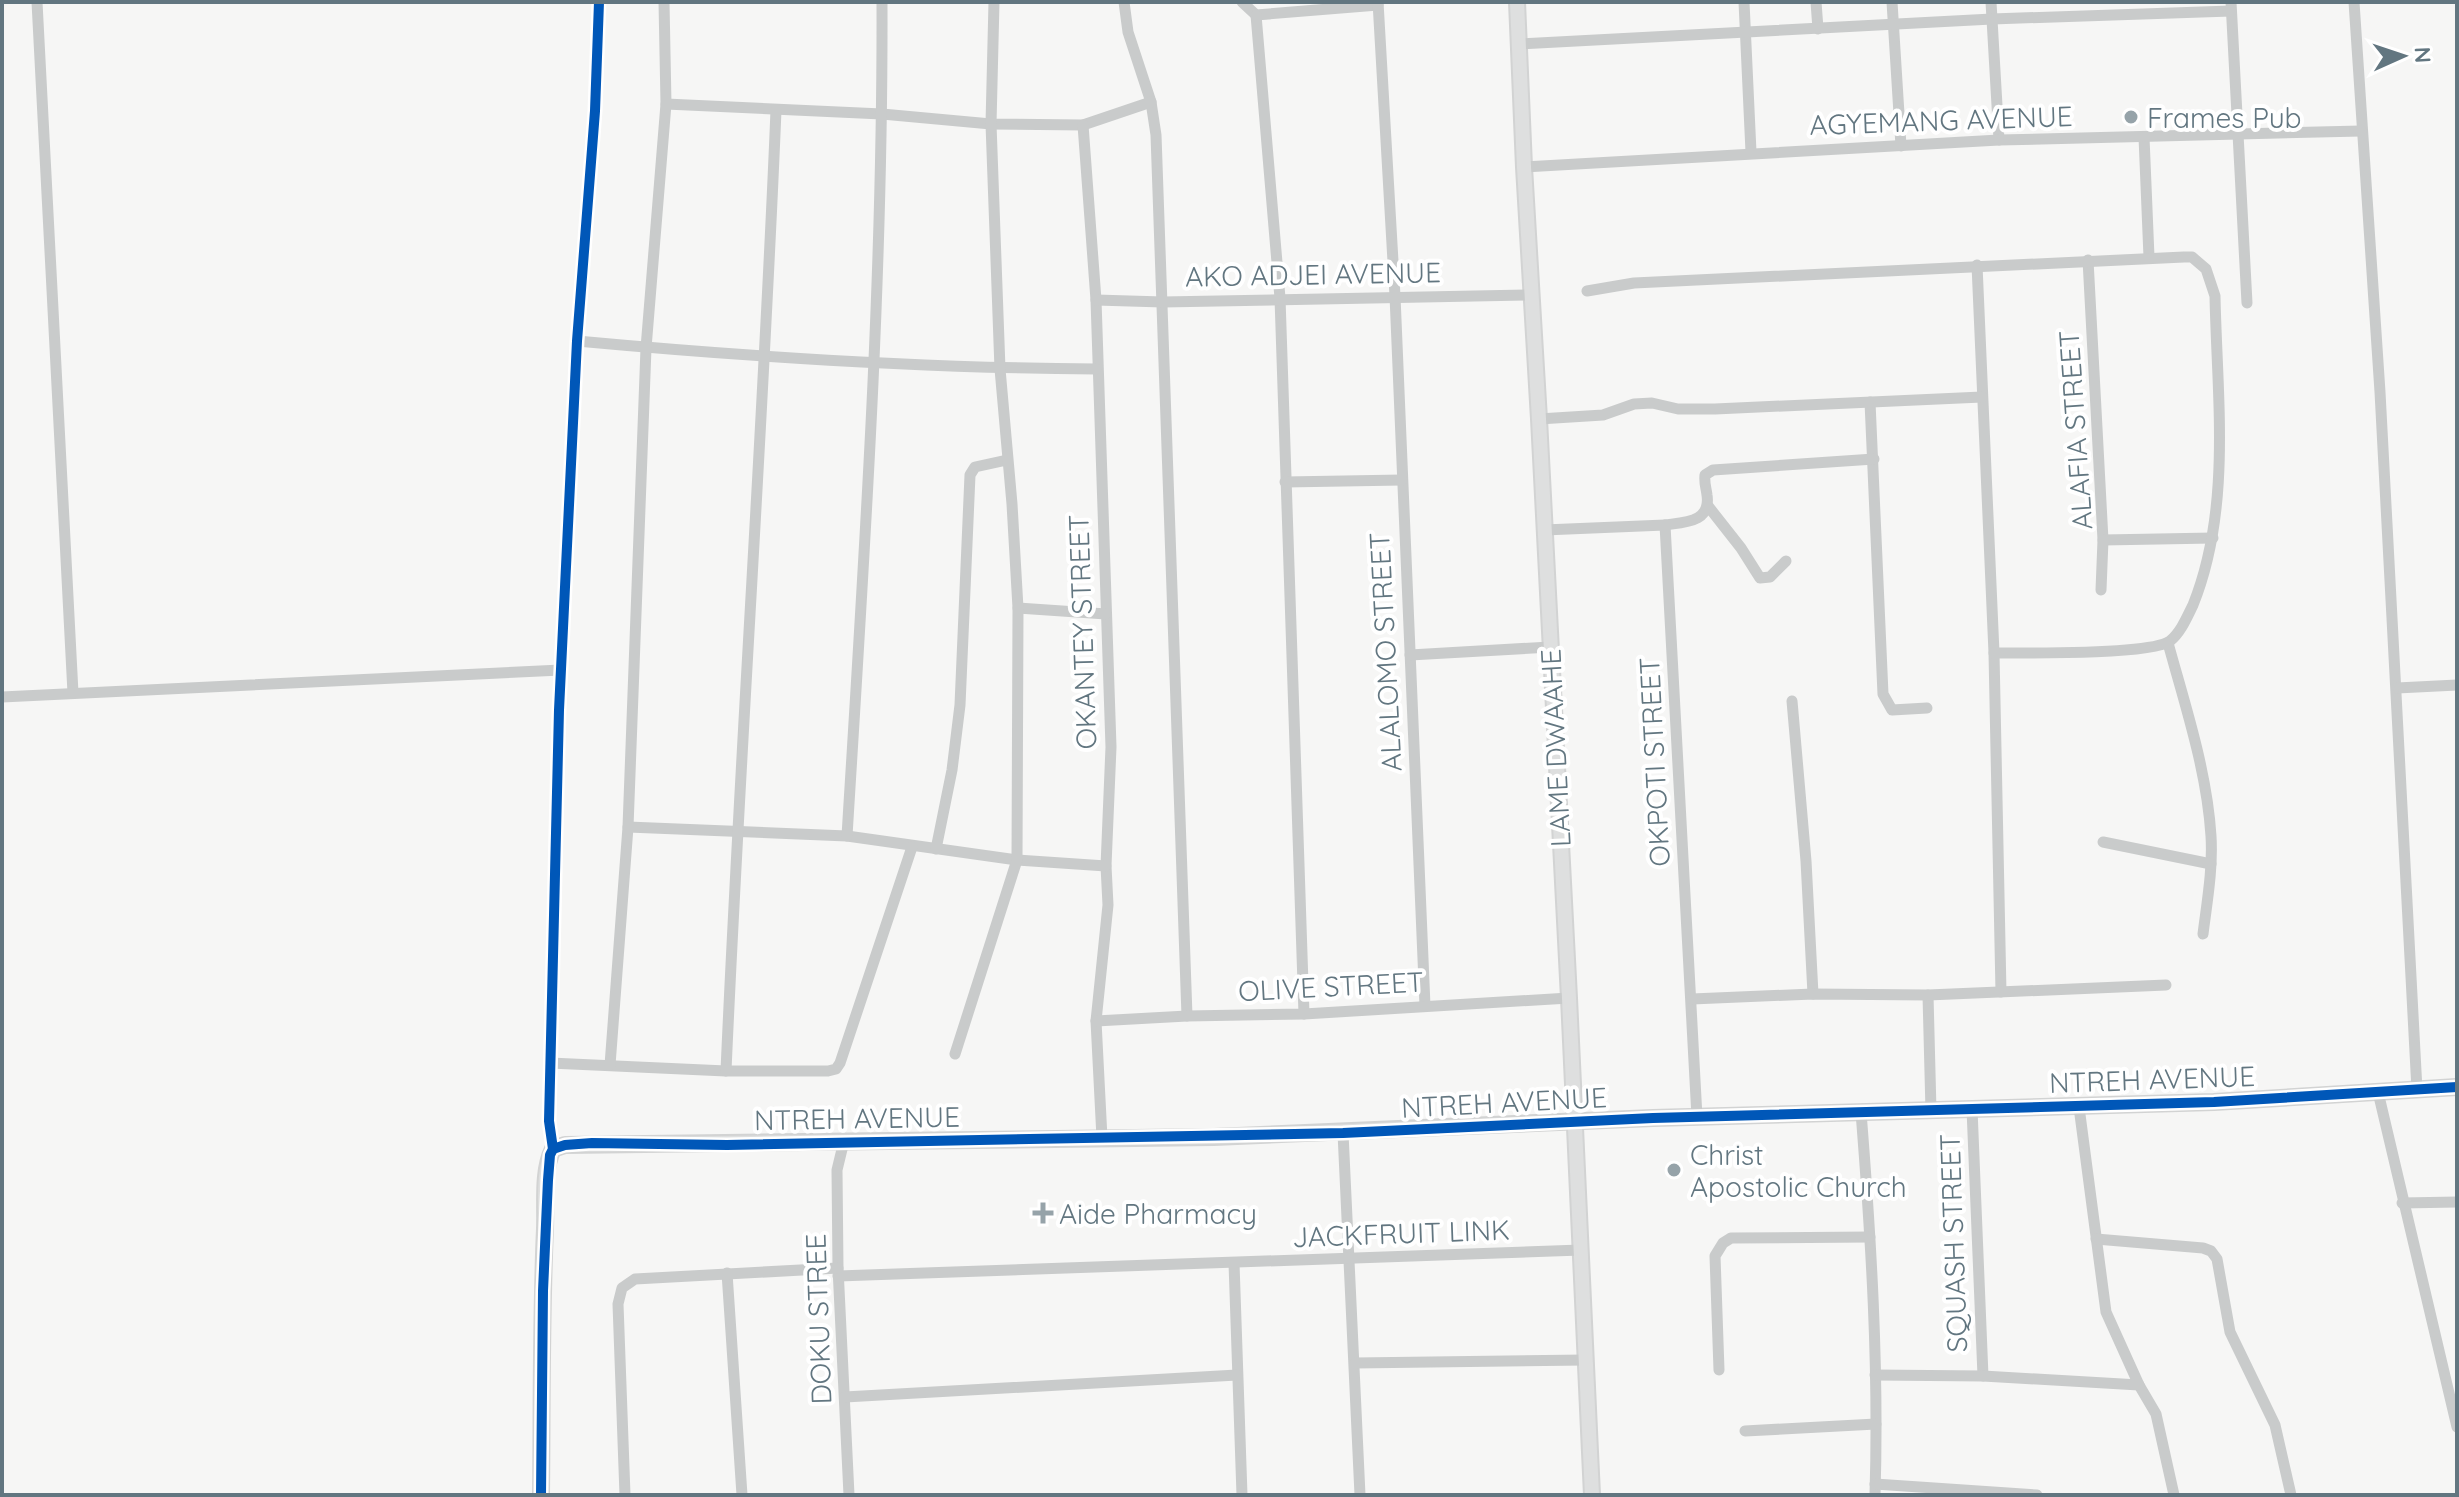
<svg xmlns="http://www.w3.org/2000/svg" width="2459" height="1497" font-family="Quicksand,sans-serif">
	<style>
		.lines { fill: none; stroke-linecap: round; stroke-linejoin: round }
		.secondary-casing { stroke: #d2d3d3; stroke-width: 18 }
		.street { stroke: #c9cbcb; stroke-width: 11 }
		.secondary { stroke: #dedfdf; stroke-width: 14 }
		.cycleway-casing { stroke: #fff; stroke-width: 15 }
		.cycleway { stroke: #0057b8; stroke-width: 10 }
		.poi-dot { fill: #96a3a9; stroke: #fff; stroke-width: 3 }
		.labels { text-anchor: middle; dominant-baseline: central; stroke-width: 8; stroke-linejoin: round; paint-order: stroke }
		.poi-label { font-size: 28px; fill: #627680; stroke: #fff; text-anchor: start }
		.street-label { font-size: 28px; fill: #627680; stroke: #fff }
	</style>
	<rect width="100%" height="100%" fill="#f6f6f5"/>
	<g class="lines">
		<defs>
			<g id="secondary">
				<path d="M 1517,2 L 1524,167 L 1539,419 L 1569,998 L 1592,1495"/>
				<path d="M 541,1495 C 542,1406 541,1317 545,1229 C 546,1205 542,1171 553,1149 L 565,1145 L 1214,1137 L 1653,1118 L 2214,1102 L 2457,1087"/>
			</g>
		</defs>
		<use href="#secondary" class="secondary-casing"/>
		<g class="street">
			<path d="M 37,2 L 73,693"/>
			<path d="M 1124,2 L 1128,32 L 1151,102 L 1156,135 L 1187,1016"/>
			<path d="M 1242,2 L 1256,15 L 1378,5"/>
			<path d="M 1378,2 L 1395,296 L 1425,1006"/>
			<path d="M 1744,2 L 1751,152"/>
			<path d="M 1816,2 L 1818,29"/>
			<path d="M 1892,2 L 1901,146"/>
			<path d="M 1991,2 L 1999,140"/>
			<path d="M 2231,2 L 2247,303"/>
			<path d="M 2354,2 L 2380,392 L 2417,1090"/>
			<path d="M 1256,15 L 1280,298 L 1304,1014"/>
			<path d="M 1518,44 L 1992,19 L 2231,11"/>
			<path d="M 666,104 L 882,114 L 991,124 L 1083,125 L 1151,102"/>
			<path d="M 1083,125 L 1096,300 L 1111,747 L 1106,866 L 1108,905 L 1096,1021 L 1102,1138"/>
			<path d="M 2144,137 L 2149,257"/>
			<path d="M 1524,167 L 1999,140 L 2361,131"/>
			<path d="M 2088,260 L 2103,540 L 2213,538"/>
			<path d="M 1977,265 L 1994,653 L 2001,992"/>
			<path d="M 1587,291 L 1634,283 L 2184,257 L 2192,257 L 2206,269 L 2215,296 C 2217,398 2232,508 2193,605 C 2187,617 2181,632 2170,641 C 2150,655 2024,653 1994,653"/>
			<path d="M 1096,300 L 1163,302 L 1531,295"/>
			<path d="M 577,341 C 750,357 923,368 1096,369"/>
			<path d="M 1870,402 L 1883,694 L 1892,710 L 1927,708"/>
			<path d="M 1539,419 L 1603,415 L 1634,404 L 1652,403 L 1678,409 L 1715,409 L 1982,397"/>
			<path d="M 1285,482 L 1402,480"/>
			<path d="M 1708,506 L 1741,548 L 1760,578 L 1770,577 L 1786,561"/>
			<path d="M 1665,525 C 1686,522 1711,522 1707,495 C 1706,487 1704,483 1705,475 L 1713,470 L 1874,459"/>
			<path d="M 1544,530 L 1665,525 L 1697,1117"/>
			<path d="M 2101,590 L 2103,540"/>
			<path d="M 1018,608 L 1106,614"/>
			<path d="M 2168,643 C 2185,705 2207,771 2211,836 C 2213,869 2207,902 2203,934"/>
			<path d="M 1410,655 L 1550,647"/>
			<path d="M 2397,688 L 2457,685"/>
			<path d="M 2,697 L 561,670"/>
			<path d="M 1792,701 L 1806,861 L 1813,994"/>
			<path d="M 628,827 L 847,836 L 1017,860 L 1106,866"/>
			<path d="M 847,836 C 864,558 883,281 882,2"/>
			<path d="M 2103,842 L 2211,864"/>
			<path d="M 936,849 L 952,770 L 960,705 L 970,475 L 975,467 L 1007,460"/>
			<path d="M 1928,995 L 1931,1111"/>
			<path d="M 1692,999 L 1813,994 L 1928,995 L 2166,985"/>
			<path d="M 1096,1021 L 1187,1016 L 1304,1014 L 1569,998"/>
			<path d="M 955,1054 L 1017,860 L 1018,608 L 1012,504 L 1000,369 L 991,124 L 994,2"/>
			<path d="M 550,1063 L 726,1071 L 828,1071 L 836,1069 L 840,1063 L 912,847"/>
			<path d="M 610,1065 L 628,827 L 646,348 L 666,104 L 664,2"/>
			<path d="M 726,1071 C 740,750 763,430 776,110"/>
			<path d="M 2378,1092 L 2457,1427"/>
			<path d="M 2079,1107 L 2106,1312 L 2139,1385 L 2156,1414 L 2174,1495"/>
			<path d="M 1972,1109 L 1983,1376"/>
			<path d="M 1861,1112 C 1871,1239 1879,1367 1875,1495"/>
			<path d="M 1343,1133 L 1360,1495"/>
			<path d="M 844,1141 L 837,1170 L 838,1268 L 849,1495"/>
			<path d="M 553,1149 L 549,1121 L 559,710 L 577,341 L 595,111 L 599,2"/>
			<path d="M 2402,1203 L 2457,1202"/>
			<path d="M 2096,1239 L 2203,1248 L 2211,1251 L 2217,1259 L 2230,1332 L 2275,1425 L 2291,1495"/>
			<path d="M 1234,1263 L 1242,1495"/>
			<path d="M 727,1273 L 742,1495"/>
			<path d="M 838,1276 L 1581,1250"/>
			<path d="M 1355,1363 L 1585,1360"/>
			<path d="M 1719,1370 L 1715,1256 L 1723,1243 L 1731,1238 L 1870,1237"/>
			<path d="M 1875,1375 L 1983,1376 L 2139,1385"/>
			<path d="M 845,1397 L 1237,1375"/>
			<path d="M 1745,1431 L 1876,1424"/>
			<path d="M 1875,1484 L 2037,1495"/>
			<path d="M 625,1495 L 618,1304 L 622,1288 L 635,1279 L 838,1268"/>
		</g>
		<use href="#secondary" class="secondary"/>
		<defs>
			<g id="cycleway">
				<path d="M 553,1149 L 565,1145 L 592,1143 L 727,1145 L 1343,1133 L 1653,1118 L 2214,1102 L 2457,1087"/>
				<path d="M 541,1495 L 543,1291 L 548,1180 L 550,1155 L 553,1149 L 549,1121 L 559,710 L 577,341 L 595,111 L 599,2"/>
			</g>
		</defs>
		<use href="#cycleway" class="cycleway-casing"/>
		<use href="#cycleway" class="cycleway"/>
	</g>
	<g class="poi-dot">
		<circle cx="2131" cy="117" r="8"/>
		<circle cx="1674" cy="1170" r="8"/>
		<path d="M1039 1201h8v8h8v8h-8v8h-8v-8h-8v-8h8z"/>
	</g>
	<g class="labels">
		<g class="poi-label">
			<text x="2147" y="117">Frames Pub</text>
			<text x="1690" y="1154">Christ<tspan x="1690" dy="32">Apostolic Church</tspan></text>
			<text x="1059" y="1213">Aide Pharmacy</text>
		</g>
		<g class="street-label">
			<text transform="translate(1941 120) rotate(-2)">AGYEMANG AVENUE</text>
			<text transform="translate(1313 274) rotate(-1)">AKO ADJEI AVENUE</text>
			<text transform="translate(2075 430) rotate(-94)">ALAFIA STREET</text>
			<text transform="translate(1082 632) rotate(-92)">OKANTEY STREET</text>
			<text transform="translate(1385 652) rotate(-93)">ALALOMO STREET</text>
			<text transform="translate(1555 748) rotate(-93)">LAME DWAAHE</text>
			<text transform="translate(1654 762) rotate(-93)">OKPOTI STREET</text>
			<text transform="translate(1331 986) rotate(-3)">OLIVE STREET</text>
			<text transform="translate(2152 1079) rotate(-2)">NTREH AVENUE</text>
			<text transform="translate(1504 1102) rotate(-3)">NTREH AVENUE</text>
			<text transform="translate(857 1118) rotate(-1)">NTREH AVENUE</text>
			<text transform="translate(1401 1233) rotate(-2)">JACKFRUIT LINK</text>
			<text transform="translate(1953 1243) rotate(-92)">SQUASH STREET</text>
			<text transform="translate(818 1319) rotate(-92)">DOKU STREE</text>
		</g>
	</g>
	<rect width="2459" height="1497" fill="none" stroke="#627680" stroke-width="8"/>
	<g transform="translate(2403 56) rotate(87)" stroke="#ffffff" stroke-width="6" paint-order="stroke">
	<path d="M0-6L14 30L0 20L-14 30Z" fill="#627680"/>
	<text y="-12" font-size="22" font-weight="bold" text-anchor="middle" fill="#627680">N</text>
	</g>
</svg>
